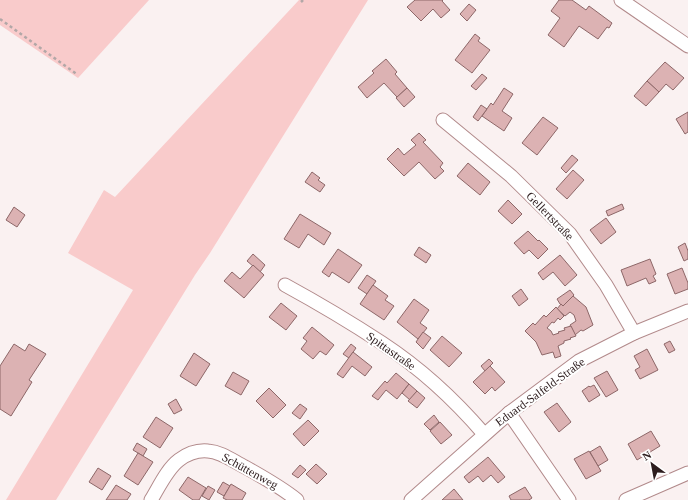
<svg xmlns="http://www.w3.org/2000/svg" width="688" height="500" font-family="'Times New Roman',serif">
	<style>
		.green { fill: #f9cbcb }
		.building { fill: #dcb2b3; stroke: #8d6768 }
		.lines { fill: none; stroke-linecap: round; stroke-linejoin: round }
		.street-casing { stroke: #b28a8b; stroke-width: 15 }
		.path { stroke: #b2a7a7; stroke-width: 2.5; stroke-dasharray: 3 3; stroke-linecap: butt }
		.street { stroke: #fff; stroke-width: 13 }
		.labels { text-anchor: middle; dominant-baseline: central; stroke-width: 4; stroke-linejoin: round; paint-order: stroke }
		.street-label { font-size: 12px; fill: #2d1d1e; stroke: #fff }
	</style>
	<rect width="100%" height="100%" fill="#faf1f1"/>
	<g class="green">
		<path d="M 0,0 L 149,0 L 78,78 L 0,25 Z"/>
		<path d="M 299,0 L 368,0 L 210,253 L 195,275 L 56,500 L 6,500 L 133,290 L 68,253 L 104,190 L 115,197 Z"/>
	</g>
	<g class="building">
		<path d="M 415,0 L 443,0 L 442,1 L 450,10 L 441,18 L 433,9 L 421,21 L 407,7 Z"/>
		<path d="M 559,0 L 572,0 L 586,10 L 589,6 L 612,23 L 609,28 L 607,27 L 598,39 L 579,26 L 564,47 L 548,35 L 560,18 L 551,11 Z"/>
		<path d="M 469,4 L 476,10 L 467,21 L 460,14 Z"/>
		<path d="M 475,34 L 480,38 L 478,41 L 490,50 L 472,73 L 455,60 Z"/>
		<path d="M 386,59 L 397,72 L 395,74 L 407,88 L 397,97 L 384,83 L 367,98 L 358,87 L 374,73 L 372,71 Z"/>
		<path d="M 665,62 L 684,78 L 673,90 L 666,84 L 659,92 L 647,81 Z"/>
		<path d="M 482,74 L 487,78 L 476,90 L 471,86 Z"/>
		<path d="M 647,81 L 659,92 L 646,106 L 634,96 Z"/>
		<path d="M 407,88 L 415,97 L 404,107 L 396,98 Z"/>
		<path d="M 504,88 L 513,94 L 502,111 L 512,118 L 504,131 L 482,116 L 491,103 L 493,105 Z"/>
		<path d="M 481,105 L 487,109 L 478,121 L 473,117 Z"/>
		<path d="M 688,112 L 688,132 L 685,134 L 676,119 Z"/>
		<path d="M 543,117 L 558,128 L 537,155 L 522,143 Z"/>
		<path d="M 419,133 L 426,140 L 423,142 L 443,163 L 440,167 L 444,171 L 435,179 L 419,162 L 404,176 L 387,159 L 398,148 L 404,155 L 416,145 L 411,140 Z"/>
		<path d="M 572,155 L 578,160 L 566,173 L 561,168 Z"/>
		<path d="M 468,163 L 490,182 L 480,195 L 457,176 Z"/>
		<path d="M 573,170 L 584,180 L 567,199 L 556,189 Z"/>
		<path d="M 312,172 L 320,178 L 318,180 L 325,185 L 320,192 L 305,182 Z"/>
		<path d="M 508,200 L 522,214 L 512,224 L 498,211 Z"/>
		<path d="M 622,204 L 624,209 L 608,216 L 606,211 Z"/>
		<path d="M 14,207 L 25,215 L 17,227 L 6,220 Z"/>
		<path d="M 300,214 L 331,233 L 324,245 L 308,234 L 299,248 L 284,239 Z"/>
		<path d="M 606,218 L 616,232 L 601,244 L 590,230 Z"/>
		<path d="M 528,231 L 538,241 L 539,240 L 548,249 L 538,259 L 529,250 L 524,254 L 514,243 Z"/>
		<path d="M 685,243 L 688,251 L 688,259 L 684,261 L 678,247 Z"/>
		<path d="M 419,247 L 431,255 L 426,263 L 414,255 Z"/>
		<path d="M 338,249 L 362,265 L 349,283 L 332,272 L 329,277 L 322,272 Z"/>
		<path d="M 253,254 L 265,265 L 260,272 L 247,261 Z"/>
		<path d="M 560,255 L 577,275 L 565,286 L 553,272 L 543,280 L 538,273 Z"/>
		<path d="M 650,259 L 656,274 L 653,276 L 656,281 L 649,284 L 646,278 L 627,286 L 621,270 Z"/>
		<path d="M 253,265 L 264,275 L 244,298 L 224,281 L 232,272 L 240,279 Z"/>
		<path d="M 682,268 L 688,283 L 688,289 L 675,294 L 667,274 Z"/>
		<path d="M 367,275 L 376,281 L 367,294 L 358,288 Z"/>
		<path d="M 373,285 L 388,296 L 385,300 L 394,306 L 384,320 L 360,304 Z"/>
		<path d="M 521,289 L 528,299 L 519,306 L 512,296 Z"/>
		<path d="M 570,290 L 574,295 L 563,306 L 560,304 L 557,299 Z"/>
		<path d="M 573,296 L 586,307 L 593,325 L 583,331 L 581,330 L 575,335 L 570,325 L 576,321 L 574,315 L 570,312 L 565,316 L 557,309 L 561,304 L 563,306 Z"/>
		<path d="M 414,299 L 429,310 L 420,323 L 427,328 L 418,339 L 397,322 Z"/>
		<path d="M 281,303 L 297,316 L 286,330 L 269,317 Z"/>
		<path d="M 556,307 L 564,316 L 560,320 L 558,318 L 554,323 L 552,322 L 547,328 L 551,331 L 553,335 L 559,333 L 558,332 L 565,330 L 564,328 L 571,326 L 576,336 L 570,338 L 571,339 L 564,341 L 564,343 L 558,346 L 561,356 L 555,358 L 553,352 L 542,355 L 536,342 L 525,331 L 533,323 L 535,325 L 544,315 L 546,317 Z"/>
		<path d="M 312,327 L 334,345 L 326,355 L 320,351 L 313,359 L 301,349 L 307,341 L 303,338 Z"/>
		<path d="M 423,332 L 431,338 L 423,349 L 416,342 Z"/>
		<path d="M 442,336 L 462,353 L 449,367 L 430,350 Z"/>
		<path d="M 670,341 L 675,350 L 669,353 L 664,344 Z"/>
		<path d="M 14,344 L 25,351 L 29,344 L 46,354 L 29,380 L 32,382 L 11,416 L 0,409 L 0,366 Z"/>
		<path d="M 351,344 L 356,348 L 349,358 L 343,354 Z"/>
		<path d="M 647,349 L 658,370 L 640,379 L 635,370 L 640,367 L 634,356 Z"/>
		<path d="M 353,352 L 372,367 L 365,376 L 352,366 L 343,378 L 337,374 Z"/>
		<path d="M 194,353 L 210,364 L 196,386 L 180,376 Z"/>
		<path d="M 489,359 L 493,363 L 485,371 L 481,366 Z"/>
		<path d="M 490,366 L 505,382 L 495,391 L 492,387 L 485,394 L 473,382 Z"/>
		<path d="M 607,371 L 618,390 L 606,397 L 594,378 Z"/>
		<path d="M 233,372 L 249,381 L 241,395 L 225,386 Z"/>
		<path d="M 396,373 L 409,384 L 397,399 L 386,390 L 378,400 L 372,396 L 385,381 L 387,383 Z"/>
		<path d="M 409,384 L 417,391 L 410,400 L 402,393 Z"/>
		<path d="M 594,385 L 600,395 L 589,402 L 582,391 L 589,386 L 590,387 Z"/>
		<path d="M 269,388 L 286,405 L 273,418 L 256,401 Z"/>
		<path d="M 417,391 L 425,398 L 417,408 L 408,401 Z"/>
		<path d="M 176,399 L 182,410 L 174,414 L 168,404 Z"/>
		<path d="M 557,403 L 571,422 L 559,432 L 544,412 Z"/>
		<path d="M 300,404 L 307,409 L 300,419 L 292,413 Z"/>
		<path d="M 434,415 L 439,422 L 430,430 L 424,424 Z"/>
		<path d="M 156,417 L 173,428 L 160,448 L 143,437 Z"/>
		<path d="M 308,420 L 319,431 L 304,446 L 293,434 Z"/>
		<path d="M 440,422 L 452,435 L 441,444 L 430,431 Z"/>
		<path d="M 651,431 L 660,446 L 637,460 L 628,444 Z"/>
		<path d="M 137,443 L 147,449 L 143,456 L 133,450 Z"/>
		<path d="M 600,446 L 608,460 L 598,466 L 590,452 Z"/>
		<path d="M 589,451 L 601,471 L 586,479 L 574,459 Z"/>
		<path d="M 138,453 L 153,462 L 138,485 L 124,476 Z"/>
		<path d="M 488,457 L 505,477 L 498,483 L 491,475 L 483,482 L 478,476 L 469,483 L 464,477 Z"/>
		<path d="M 316,464 L 327,474 L 317,484 L 306,474 Z"/>
		<path d="M 300,465 L 306,470 L 298,478 L 292,474 Z"/>
		<path d="M 98,468 L 111,476 L 102,490 L 89,482 Z"/>
		<path d="M 188,477 L 206,488 L 199,500 L 193,500 L 179,490 Z"/>
		<path d="M 223,482 L 230,486 L 224,496 L 217,492 Z"/>
		<path d="M 231,484 L 246,493 L 242,500 L 227,500 L 223,498 Z"/>
		<path d="M 116,485 L 131,494 L 127,500 L 106,500 Z"/>
		<path d="M 208,486 L 215,490 L 209,500 L 202,496 Z"/>
		<path d="M 525,487 L 532,498 L 529,500 L 511,500 L 509,496 Z"/>
		<path d="M 454,489 L 463,500 L 442,500 Z"/>
	</g>
	<g class="lines">
		<defs>
			<g id="street">
				<path d="M 621,0 L 688,46"/>
				<path d="M 443,120 L 511,176 L 570,234 L 606,285 L 634,333"/>
				<path d="M 285,285 C 318,303 350,322 382,343 C 420,368 454,399 484,434"/>
				<path d="M 509,413 L 569,500"/>
				<path d="M 151,500 C 159,487 167,469 179,460 C 187,454 198,450 208,451 C 222,452 233,461 245,467 C 263,477 281,487 297,500"/>
				<path d="M 411,500 L 509,413 L 579,361 L 634,333 L 688,311"/>
				<path d="M 626,500 L 688,473"/>
			</g>
		</defs>
		<use href="#street" class="street-casing"/>
		<g class="path">
			<path d="M 301,2 L 303,0"/>
			<path d="M 0,19 L 78,75"/>
		</g>
		<use href="#street" class="street"/>
	</g>
	<g class="labels">
		<g class="street-label">
			<text transform="translate(550 216) rotate(46)">Gellertstraße</text>
			<text transform="translate(391 351) rotate(35)">Spittastraße</text>
			<text transform="translate(540 392) rotate(-36)">Eduard-Salfeld-Straße</text>
			<text transform="translate(250 471) rotate(29)">Schüttenweg</text>
		</g>
	</g>
	<g transform="translate(652 464) rotate(328)" stroke="#ffffff" stroke-width="3" paint-order="stroke">
	<path d="M0-3L7 15L0 10L-7 15Z" fill="#2d1d1e"/>
	<text y="-6" font-size="11" font-weight="bold" text-anchor="middle" fill="#2d1d1e">N</text>
	</g>
</svg>
